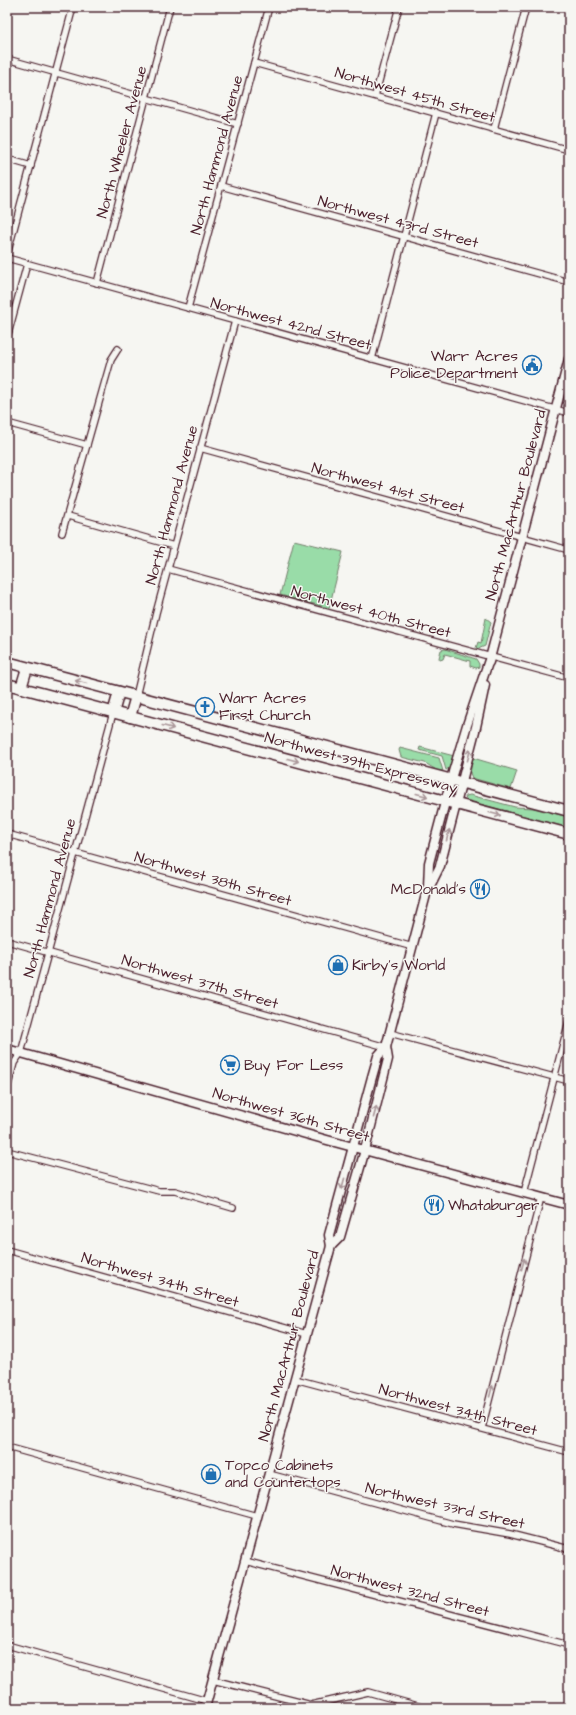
<svg xmlns="http://www.w3.org/2000/svg" width="576" height="1715" font-family="'Architects Daughter',sans-serif">
	<style>
		.green { fill: #99dca8; stroke: #727e6a }
		.lines { fill: none; stroke-linecap: round; stroke-linejoin: round }
		.street-casing { stroke: #4a1f2b; stroke-width: 8 }
		.secondary-casing { stroke: #4a1f2b; stroke-width: 11 }
		.highway-casing { stroke: #4a1f2b; stroke-width: 13 }
		.street { stroke: #f6f6f2; stroke-width: 5.5 }
		.secondary { stroke: #f6f6f2; stroke-width: 8 }
		.highway { stroke: #f6f6f2; stroke-width: 10 }
		.oneway { stroke: #a99598 }
		.labels { text-anchor: middle; dominant-baseline: central; stroke-width: 3; stroke-linejoin: round; paint-order: stroke }
		.street-label { font-size: 15px; fill: #4a1f2b; stroke: #f6f6f2 }
		.poi-label { font-size: 15px; fill: #4a1f2b; stroke: #f6f6f2; text-anchor: start }
	</style>
	<rect width="100%" height="100%" fill="#f6f6f2"/>
	<filter id="ink" filterUnits="userSpaceOnUse"><feTurbulence type="fractalNoise" baseFrequency=".025" numOctaves="2"/><feDisplacementMap in="SourceGraphic" scale="8" xChannelSelector="R" yChannelSelector="G"/><feConvolveMatrix kernelMatrix="1 2 1 2 8 2 1 2 1" color-interpolation-filters="sRGB"/></filter>
	<g filter="url(#ink)">
		<g class="green">
			<path d="M 294,540 L 343,552 L 329,608 L 280,595 Z"/>
			<path d="M 486,618 L 491,622 L 485,646 L 478,649 L 476,648 L 478,642 L 481,643 Z"/>
			<path d="M 445,649 L 476,659 L 479,664 L 479,667 L 476,668 L 470,666 L 470,661 L 445,654 L 443,659 L 440,660 L 439,658 L 441,650 Z"/>
			<path d="M 420,747 L 454,756 L 452,766 L 446,770 L 442,756 L 419,750 Z"/>
			<path d="M 400,748 L 439,758 L 443,771 L 438,771 L 425,763 L 401,757 L 399,750 Z"/>
			<path d="M 473,758 L 517,771 L 511,789 L 472,778 L 470,773 Z"/>
			<path d="M 470,795 L 515,807 L 533,808 L 569,817 L 569,828 L 468,801 L 465,798 L 466,796 Z"/>
		</g>
		<g class="lines">
			<defs>
				<g id="street">
					<path d="M 7,59 L 238,124"/>
					<path d="M 254,63 L 569,150"/>
					<path d="M 375,96 L 399,7"/>
					<path d="M 494,129 L 526,7"/>
					<path d="M 7,159 L 31,166"/>
					<path d="M 221,186 L 569,282"/>
					<path d="M 7,255 L 73,7"/>
					<path d="M 7,258 L 569,413"/>
					<path d="M 97,283 L 170,7"/>
					<path d="M 188,308 L 269,7"/>
					<path d="M 7,338 L 27,264"/>
					<path d="M 372,359 L 436,113"/>
					<path d="M 7,423 L 87,445"/>
					<path d="M 200,448 L 569,550"/>
					<path d="M 68,516 L 174,546"/>
					<path d="M 62,533 L 111,360 L 118,349"/>
					<path d="M 168,569 L 569,678"/>
					<path d="M 136,696 L 156,613 L 235,321"/>
					<path d="M 7,834 L 413,947"/>
					<path d="M 7,941 L 386,1047"/>
					<path d="M 390,1033 L 569,1081"/>
					<path d="M 7,1089 L 14,1063 L 21,1053 L 113,713"/>
					<path d="M 7,1151 L 159,1191 L 175,1191 L 233,1208"/>
					<path d="M 524,1193 L 569,1021"/>
					<path d="M 7,1250 L 307,1334"/>
					<path d="M 295,1379 L 569,1452"/>
					<path d="M 482,1428 L 541,1197"/>
					<path d="M 7,1447 L 257,1516"/>
					<path d="M 269,1474 L 453,1524 L 510,1534 L 569,1549"/>
					<path d="M 245,1561 L 569,1645"/>
					<path d="M 7,1645 L 207,1701"/>
					<path d="M 213,1680 L 311,1705 L 368,1692 L 425,1708"/>
				</g>
				<g id="secondary">
					<path d="M 489,662 L 569,359"/>
					<path d="M 430,886 L 440,866 L 476,727 L 485,685"/>
					<path d="M 7,1049 L 327,1140 L 569,1205"/>
					<path d="M 331,1246 L 340,1237 L 365,1150 L 388,1059 L 386,1047 L 428,887 L 429,863 L 453,772 L 467,725 L 490,657"/>
					<path d="M 205,1708 L 331,1246 L 329,1235 L 372,1077 L 378,1056 L 386,1047"/>
				</g>
				<g id="highway">
					<path d="M 7,662 L 569,811"/>
					<path d="M 7,684 L 569,834"/>
					<path d="M 21,688 L 27,668"/>
					<path d="M 113,713 L 119,692"/>
					<path d="M 130,717 L 136,696"/>
				</g>
			</defs>
			<use href="#street" class="street-casing"/>
			<use href="#secondary" class="secondary-casing"/>
			<use href="#highway" class="highway-casing"/>
			<use href="#street" class="street"/>
			<use href="#secondary" class="secondary"/>
			<use href="#highway" class="highway"/>
		</g>
		<defs><path id="oneway-shaft" d="M-6 0H5M1.5-3L5.5 0L1.5 3" fill="none" stroke-width="1.6" stroke-linecap="round" stroke-linejoin="round"/></defs>
		<g class="oneway">
			<use href="#oneway-shaft" transform="translate(81 682) rotate(-166)"/>
			<use href="#oneway-shaft" transform="translate(168 727) rotate(15)"/>
			<use href="#oneway-shaft" transform="translate(469 755) rotate(-75)"/>
			<use href="#oneway-shaft" transform="translate(293 760) rotate(15)"/>
			<use href="#oneway-shaft" transform="translate(422 795) rotate(15)"/>
			<use href="#oneway-shaft" transform="translate(495 814) rotate(15)"/>
			<use href="#oneway-shaft" transform="translate(448 835) rotate(-75)"/>
			<use href="#oneway-shaft" transform="translate(375 1112) rotate(-75)"/>
			<use href="#oneway-shaft" transform="translate(343 1184) rotate(105)"/>
			<use href="#oneway-shaft" transform="translate(523 1264) rotate(-75)"/>
			<use href="#oneway-shaft" transform="translate(491 1391) rotate(-76)"/>
		</g>
	</g>
	<defs>
		<symbol id="civic-ring" viewBox="-11 -11 22 22"><circle r="9.5" fill="#f6f6f2" stroke="#1f6fb2" stroke-width="1.5"/><path d="M-.6-6.5H3V-4.5H.6V-3L4-1V1h2V6H-6V1h2V-1L-.6-3ZM-1.2 2.5V6h2.4V2.5Z" fill="#1f6fb2"/></symbol>
		<symbol id="church-ring" viewBox="-11 -11 22 22"><circle r="9.5" fill="#f6f6f2" stroke="#1f6fb2" stroke-width="1.5"/><path d="M-1.2-6h2.4v3.5h3.3v2.4h-3.3V6h-2.4V-.1h-3.3v-2.4h3.3Z" fill="#1f6fb2"/></symbol>
		<symbol id="restaurant-ring" viewBox="-11 -11 22 22"><circle r="9.5" fill="#f6f6f2" stroke="#1f6fb2" stroke-width="1.5"/><path d="M-5-6h1v4h1v-4h1v4h1v-4h1v5L-1.5 .5V6h-2V.5L-5-1ZM5-6V6H3V1.5H1.5Q1.5-4 5-6Z" fill="#1f6fb2"/></symbol>
		<symbol id="shop-ring" viewBox="-11 -11 22 22"><circle r="9.5" fill="#f6f6f2" stroke="#1f6fb2" stroke-width="1.5"/><path d="M-5-2.5h2.3a2.7 3.5 0 0 1 5.4 0H5L5.5 6h-11ZM-1.5-2.5h3a1.5 2.3 0 0 0-3 0Z" fill="#1f6fb2"/></symbol>
		<symbol id="supermarket-ring" viewBox="-11 -11 22 22"><circle r="9.5" fill="#f6f6f2" stroke="#1f6fb2" stroke-width="1.5"/><path d="M-6-5.5h2.5l.6 2H6L4.5 2H-2.5L-4.4-4H-6ZM-1.5 3.2a1.3 1.3 0 1 0 .1 0ZM3 3.2a1.3 1.3 0 1 0 .1 0Z" fill="#1f6fb2"/></symbol>
	</defs>
	<g fill-rule="evenodd">
		<use href="#civic-ring" x="521" y="354" width="22" height="22"/>
		<use href="#church-ring" x="194" y="696" width="22" height="22"/>
		<use href="#restaurant-ring" x="469" y="878" width="22" height="22"/>
		<use href="#shop-ring" x="327" y="954" width="22" height="22"/>
		<use href="#supermarket-ring" x="219" y="1054" width="22" height="22"/>
		<use href="#restaurant-ring" x="423" y="1194" width="22" height="22"/>
		<use href="#shop-ring" x="200" y="1463" width="22" height="22"/>
	</g>
	<g class="labels">
		<g class="street-label">
			<text transform="translate(415 95) rotate(16)">Northwest 45th Street</text>
			<text transform="translate(122 142) rotate(-75)">North Wheeler Avenue</text>
			<text transform="translate(217 155) rotate(-75)">North Hammond Avenue</text>
			<text transform="translate(398 222) rotate(15)">Northwest 43rd Street</text>
			<text transform="translate(291 324) rotate(15)">Northwest 42nd Street</text>
			<text transform="translate(388 488) rotate(15)">Northwest 41st Street</text>
			<text transform="translate(172 505) rotate(-75)">North Hammond Avenue</text>
			<text transform="translate(516 505) rotate(-75)">North MacArthur Boulevard</text>
			<text transform="translate(371 612) rotate(15)">Northwest 40th Street</text>
			<text transform="translate(361 763) rotate(15)">Northwest 39th Expressway</text>
			<text transform="translate(213 879) rotate(16)">Northwest 38th Street</text>
			<text transform="translate(50 898) rotate(-75)">North Hammond Avenue</text>
			<text transform="translate(200 982) rotate(16)">Northwest 37th Street</text>
			<text transform="translate(291 1115) rotate(16)">Northwest 36th Street</text>
			<text transform="translate(160 1280) rotate(16)">Northwest 34th Street</text>
			<text transform="translate(289 1346) rotate(-75)">North MacArthur Boulevard</text>
			<text transform="translate(458 1410) rotate(15)">Northwest 34th Street</text>
			<text transform="translate(445 1506) rotate(13)">Northwest 33rd Street</text>
			<text transform="translate(410 1591) rotate(15)">Northwest 32nd Street</text>
		</g>
		<g class="poi-label">
			<text x="518" y="356" text-anchor="end">Warr Acres<tspan x="518" dy="17">Police Department</tspan></text>
			<text x="219" y="698">Warr Acres<tspan x="219" dy="17">First Church</tspan></text>
			<text x="466" y="889" text-anchor="end">McDonald's</text>
			<text x="352" y="965">Kirby's World</text>
			<text x="244" y="1065">Buy For Less</text>
			<text x="448" y="1205">Whataburger</text>
			<text x="225" y="1465">Topco Cabinets<tspan x="225" dy="17">and Countertops</tspan></text>
		</g>
	</g>
	<rect width="576" height="1715" fill="none" stroke="#f6f6f2" stroke-width="24"/>
	<rect x="12" y="12" width="552" height="1691" fill="none" stroke="#4a1f2b" stroke-width="1.5" filter="url(#ink)"/>
</svg>
